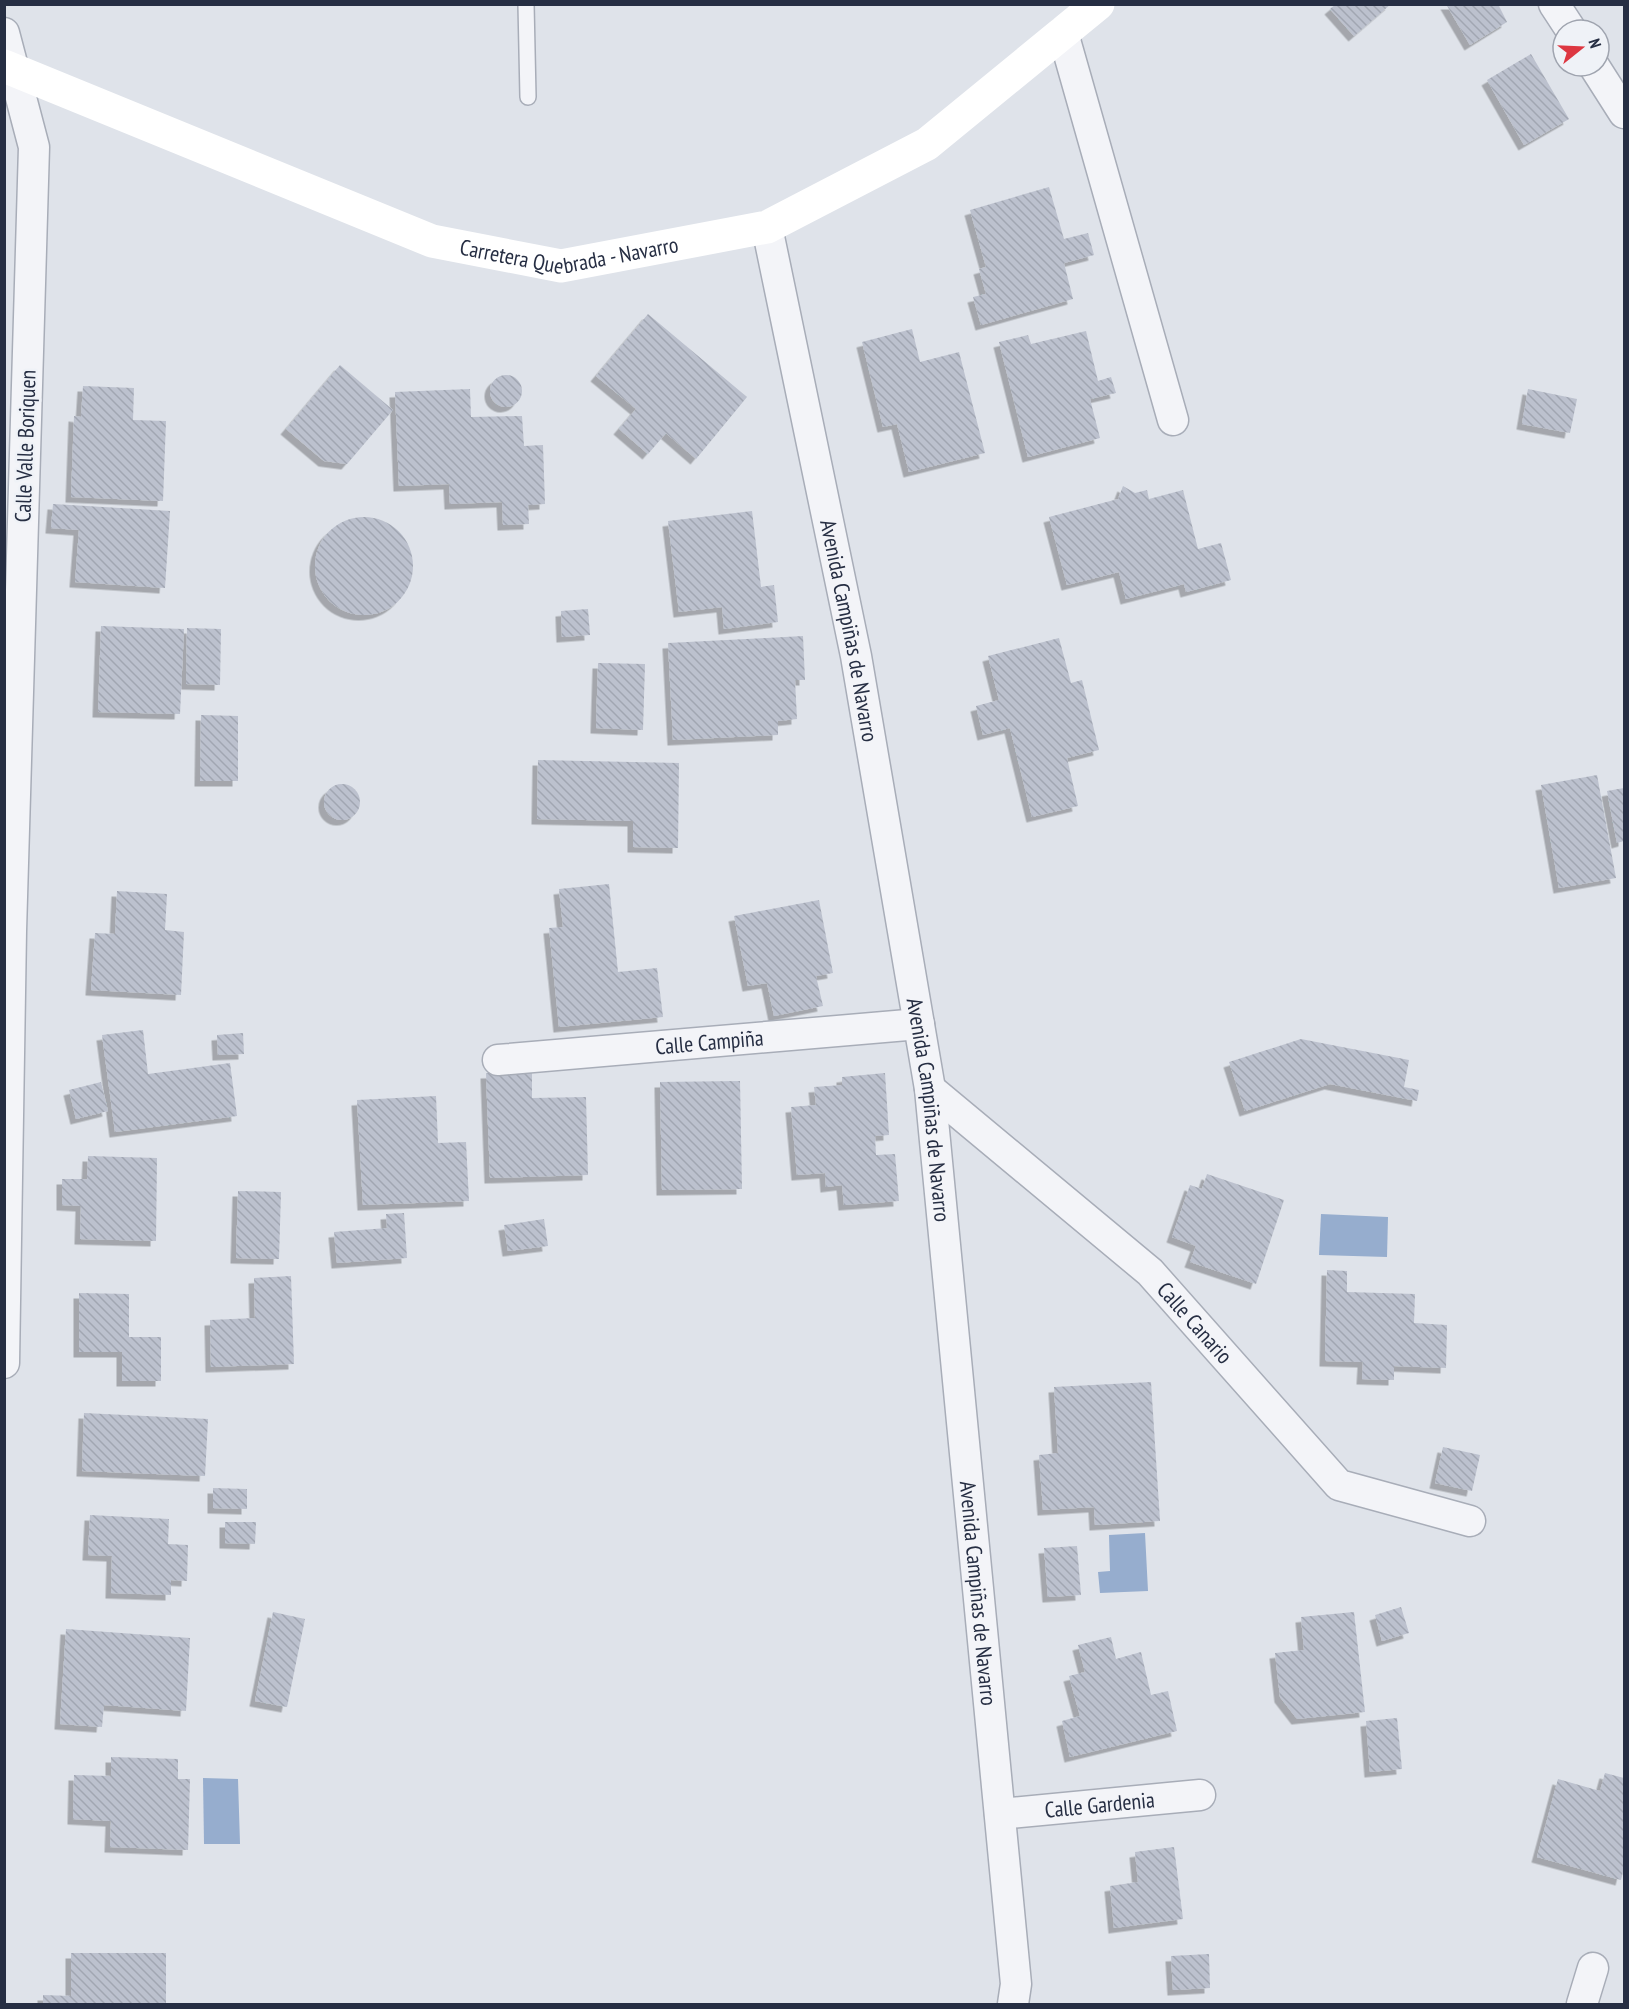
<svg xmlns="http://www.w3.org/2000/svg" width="1629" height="2009" font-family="'PT Sans Narrow',sans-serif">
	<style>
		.water { fill: #96adce }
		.building { fill: url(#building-back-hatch); filter: url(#shadow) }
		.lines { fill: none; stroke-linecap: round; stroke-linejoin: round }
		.lane-casing { stroke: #a8adb8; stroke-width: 18 }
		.street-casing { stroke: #a8adb8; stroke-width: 33 }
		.lane { stroke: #f3f4f8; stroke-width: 15 }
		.street { stroke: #f3f4f8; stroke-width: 30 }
		.secondary { stroke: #fff; stroke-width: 33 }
		.labels { text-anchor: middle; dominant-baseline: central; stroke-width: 5; stroke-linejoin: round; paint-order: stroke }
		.street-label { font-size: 22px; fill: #262e43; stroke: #eff2f7 }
	</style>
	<defs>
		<pattern id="building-back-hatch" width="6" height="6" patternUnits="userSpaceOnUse" patternTransform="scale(1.5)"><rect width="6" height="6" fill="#bcc1ce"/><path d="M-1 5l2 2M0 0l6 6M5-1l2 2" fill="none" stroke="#a1a6b2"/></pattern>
		<filter id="shadow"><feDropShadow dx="-5.5" dy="5.5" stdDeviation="0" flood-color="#0004"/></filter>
	</defs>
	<rect width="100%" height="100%" fill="#dfe3ea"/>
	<g class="water">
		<path d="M 1321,1214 L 1388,1217 L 1387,1257 L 1319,1255 Z"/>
		<path d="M 1145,1533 L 1148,1591 L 1100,1593 L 1098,1572 L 1110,1571 L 1109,1535 Z"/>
		<path d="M 203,1778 L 238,1779 L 240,1844 L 204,1844 Z"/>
	</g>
	<g class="building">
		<path d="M 1336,4 L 1391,4 L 1354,36 L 1330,9 Z"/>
		<path d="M 1446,4 L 1498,4 L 1507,22 L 1470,45 Z"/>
		<path d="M 1531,54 L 1569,119 L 1524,145 L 1487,80 Z"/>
		<path d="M 1049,187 L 1064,239 L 1088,233 L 1094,255 L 1064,263 L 1073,299 L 981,325 L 973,297 L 986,294 L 979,269 L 986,267 L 970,210 Z"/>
		<path d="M 648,314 L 747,397 L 696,459 L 666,433 L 648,454 L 619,429 L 636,409 L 596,376 Z"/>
		<path d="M 912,329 L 920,362 L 959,352 L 985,453 L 909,472 L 897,424 L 883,427 L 862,342 Z"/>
		<path d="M 1086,331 L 1098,381 L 1111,377 L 1116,393 L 1090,399 L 1100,438 L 1028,457 L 999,342 L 1028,335 L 1031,344 Z"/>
		<path d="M 340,365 L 393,410 L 347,464 L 324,461 L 286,429 Z"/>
		<circle cx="506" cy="391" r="16"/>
		<path d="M 83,386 L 134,388 L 133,420 L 166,421 L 163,501 L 71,497 L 74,416 L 81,417 Z"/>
		<path d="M 470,389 L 471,417 L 522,416 L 524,446 L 543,445 L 545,504 L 528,505 L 529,524 L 503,525 L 502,502 L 450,504 L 449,484 L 399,486 L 395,392 Z"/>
		<path d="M 1528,389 L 1577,399 L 1570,433 L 1522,424 Z"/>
		<path d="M 1123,486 L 1135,493 L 1147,490 L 1149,499 L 1183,490 L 1198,549 L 1221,543 L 1231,580 L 1186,592 L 1184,584 L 1126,599 L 1119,572 L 1067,585 L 1049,517 L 1118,499 Z"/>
		<path d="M 53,504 L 170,511 L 165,588 L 75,582 L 79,530 L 51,528 Z"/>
		<path d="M 752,511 L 761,587 L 774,585 L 778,622 L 724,629 L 722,607 L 679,612 L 668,521 Z"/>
		<circle cx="364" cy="566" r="49"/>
		<path d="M 588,609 L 590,635 L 562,637 L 561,611 Z"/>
		<path d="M 101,626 L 184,629 L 180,714 L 98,712 Z"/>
		<path d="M 187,628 L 221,629 L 220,685 L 186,684 Z"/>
		<path d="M 803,636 L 805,680 L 795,680 L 797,719 L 778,721 L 778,735 L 673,740 L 668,643 Z"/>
		<path d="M 1059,638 L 1071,683 L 1082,680 L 1099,750 L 1067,758 L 1078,806 L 1032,817 L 1010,728 L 983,735 L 976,706 L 999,700 L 988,656 Z"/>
		<path d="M 598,663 L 645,664 L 643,730 L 596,728 Z"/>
		<path d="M 201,715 L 238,716 L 238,781 L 200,781 Z"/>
		<path d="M 538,760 L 679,763 L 678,848 L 633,847 L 633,821 L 537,819 Z"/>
		<path d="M 1597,775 L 1616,878 L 1559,888 L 1541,785 Z"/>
		<circle cx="342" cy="802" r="18"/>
		<path d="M 1624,788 L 1624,841 L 1617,843 L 1607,791 Z"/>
		<path d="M 609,884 L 618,972 L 657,968 L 663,1017 L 559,1027 L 549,928 L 563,927 L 559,889 Z"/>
		<path d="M 117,891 L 167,894 L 165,930 L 184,932 L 181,995 L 91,990 L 95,933 L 115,934 Z"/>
		<path d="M 819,900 L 833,973 L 816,976 L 823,1006 L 774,1016 L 767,983 L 748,986 L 734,916 Z"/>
		<path d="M 143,1030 L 148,1074 L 230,1063 L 237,1116 L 115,1132 L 102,1035 Z"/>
		<path d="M 243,1033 L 244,1054 L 218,1055 L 217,1035 Z"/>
		<path d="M 1301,1039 L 1409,1060 L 1404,1087 L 1419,1090 L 1417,1101 L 1330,1084 L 1245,1111 L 1229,1062 Z"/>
		<path d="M 532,1072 L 532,1098 L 586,1097 L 588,1175 L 490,1178 L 486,1073 Z"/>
		<path d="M 885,1073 L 889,1135 L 875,1136 L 876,1155 L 895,1154 L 899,1201 L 844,1205 L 842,1185 L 826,1187 L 825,1173 L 797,1175 L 791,1107 L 816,1105 L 814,1087 L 842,1085 L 842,1077 Z"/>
		<path d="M 740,1081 L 742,1189 L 662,1190 L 660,1082 Z"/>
		<path d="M 101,1082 L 108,1111 L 76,1119 L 69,1090 Z"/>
		<path d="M 436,1096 L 438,1143 L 466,1142 L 469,1201 L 363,1205 L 357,1100 Z"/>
		<path d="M 88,1156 L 157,1158 L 156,1241 L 80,1239 L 81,1206 L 62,1205 L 62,1179 L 87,1179 Z"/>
		<path d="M 1207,1174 L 1284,1200 L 1256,1284 L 1190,1262 L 1196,1246 L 1172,1237 L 1190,1185 L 1202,1189 Z"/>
		<path d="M 238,1191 L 281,1192 L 279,1259 L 236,1258 Z"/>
		<path d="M 404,1213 L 407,1258 L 337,1263 L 334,1232 L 387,1228 L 386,1214 Z"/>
		<path d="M 544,1219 L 548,1246 L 508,1251 L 504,1225 Z"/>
		<path d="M 1327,1270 L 1347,1271 L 1347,1292 L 1415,1294 L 1414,1323 L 1447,1325 L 1446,1368 L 1394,1366 L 1394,1380 L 1362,1379 L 1363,1362 L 1325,1361 Z"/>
		<path d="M 291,1276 L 294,1364 L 211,1367 L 210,1320 L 255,1318 L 254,1278 Z"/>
		<path d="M 79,1293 L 129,1294 L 129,1337 L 161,1337 L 161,1381 L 122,1381 L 122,1352 L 79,1352 Z"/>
		<path d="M 1151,1382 L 1160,1521 L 1095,1525 L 1094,1507 L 1043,1510 L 1039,1455 L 1058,1453 L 1054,1387 Z"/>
		<path d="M 84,1413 L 208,1419 L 205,1476 L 82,1471 Z"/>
		<path d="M 1443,1447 L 1480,1455 L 1472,1491 L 1435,1483 Z"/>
		<path d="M 213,1488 L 247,1489 L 247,1509 L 213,1508 Z"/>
		<path d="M 90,1515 L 169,1519 L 168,1544 L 188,1545 L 187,1581 L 171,1580 L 171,1595 L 111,1593 L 112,1556 L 88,1555 Z"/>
		<path d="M 225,1522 L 256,1522 L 255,1544 L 225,1543 Z"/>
		<path d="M 1077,1546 L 1081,1595 L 1048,1597 L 1044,1548 Z"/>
		<path d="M 1401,1607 L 1409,1633 L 1382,1641 L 1375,1615 Z"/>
		<path d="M 273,1612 L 305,1619 L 287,1707 L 255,1701 Z"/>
		<path d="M 1354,1612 L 1365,1712 L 1297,1719 L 1280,1697 L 1275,1653 L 1304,1650 L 1301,1617 Z"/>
		<path d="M 66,1629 L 190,1638 L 186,1711 L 104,1705 L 102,1727 L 60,1724 Z"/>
		<path d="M 1111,1637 L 1116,1659 L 1141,1652 L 1151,1695 L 1168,1691 L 1177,1731 L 1070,1757 L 1062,1721 L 1080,1716 L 1069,1676 L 1085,1672 L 1078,1645 Z"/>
		<path d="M 1397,1718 L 1402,1769 L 1370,1772 L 1366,1721 Z"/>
		<path d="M 111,1757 L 178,1759 L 178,1779 L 190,1779 L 188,1850 L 110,1847 L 111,1821 L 73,1819 L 74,1775 L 111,1776 Z"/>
		<path d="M 1605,1773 L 1624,1778 L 1624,1868 L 1621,1880 L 1537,1857 L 1558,1779 L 1600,1791 Z"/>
		<path d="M 1174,1847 L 1183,1919 L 1114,1928 L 1110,1886 L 1138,1882 L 1135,1852 Z"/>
		<path d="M 71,1953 L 166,1953 L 166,2004 L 43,2004 L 43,1995 L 71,1996 Z"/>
		<path d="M 1209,1954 L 1210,1988 L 1173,1990 L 1171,1956 Z"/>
	</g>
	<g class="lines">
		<defs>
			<path id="lane" d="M 526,4 L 528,97"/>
			<g id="street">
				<path d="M 1554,4 L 1571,30"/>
				<path d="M 4,33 L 34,147 L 11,931 L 4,1363"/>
				<path d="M 1063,33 L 1173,420"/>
				<path d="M 1594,66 L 1624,113"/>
				<path id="s1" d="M 767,227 L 856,656 L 930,1089 L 1016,1984 L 1013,2004"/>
				<path id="s2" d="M 498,1060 L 919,1024"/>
				<path id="s3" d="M 930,1089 L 1150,1272 L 1339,1485 L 1470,1521"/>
				<path id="s4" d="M 1000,1814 L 1200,1795"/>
				<path d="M 1582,2004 L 1593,1968"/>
			</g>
		</defs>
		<use href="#lane" class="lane-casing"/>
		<use href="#street" class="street-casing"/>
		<use href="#lane" class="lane"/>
		<use href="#street" class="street"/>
		<path class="secondary" id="s5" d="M 4,66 L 432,241 L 561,266 L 767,227 L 927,144 L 1098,4"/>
	</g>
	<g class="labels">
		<g class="street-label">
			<text stroke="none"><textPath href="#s5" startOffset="602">Carretera Quebrada - Navarro</textPath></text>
			<text transform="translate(25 446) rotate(-88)">Calle Valle Boriquen</text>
			<text stroke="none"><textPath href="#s1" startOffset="412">Avenida Campiñas de Navarro</textPath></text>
			<text stroke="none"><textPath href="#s2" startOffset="212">Calle Campiña</textPath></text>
			<text stroke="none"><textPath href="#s1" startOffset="898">Avenida Campiñas de Navarro</textPath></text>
			<text stroke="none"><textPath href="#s3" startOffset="354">Calle Canario</textPath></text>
			<text stroke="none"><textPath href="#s1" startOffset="1384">Avenida Campiñas de Navarro</textPath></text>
			<text stroke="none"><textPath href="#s4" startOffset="100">Calle Gardenia</textPath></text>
		</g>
	</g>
	<rect width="1629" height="2009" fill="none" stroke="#262e43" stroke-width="12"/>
	<g transform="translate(1581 48) rotate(72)"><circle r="28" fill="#eff2f7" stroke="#9fa4af" stroke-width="1.5"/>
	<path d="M0-4.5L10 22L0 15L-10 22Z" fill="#dd3741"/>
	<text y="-9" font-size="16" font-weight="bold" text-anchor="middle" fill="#262e43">N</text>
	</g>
</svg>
